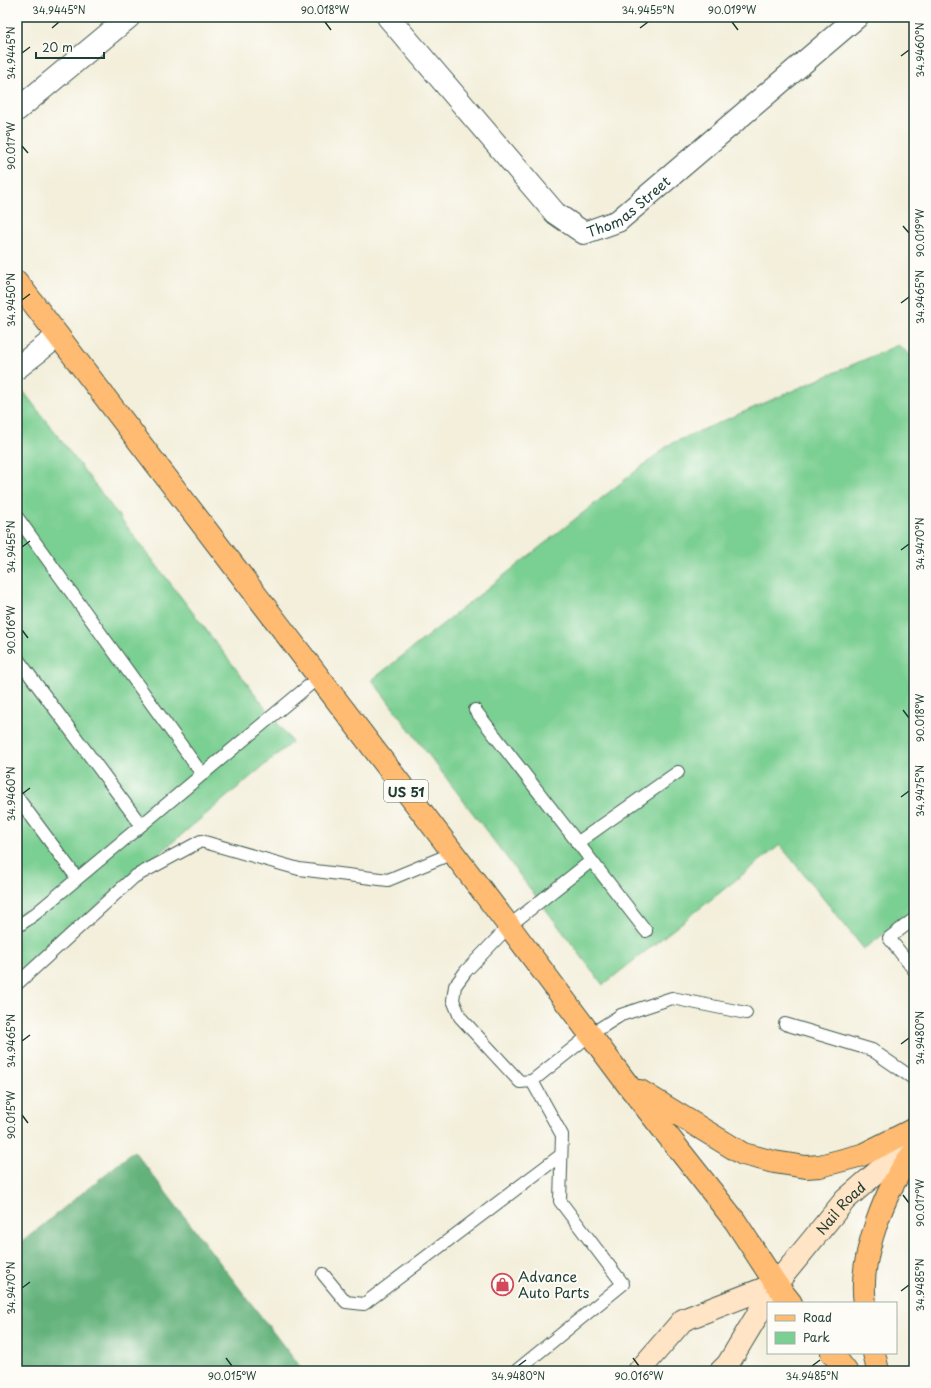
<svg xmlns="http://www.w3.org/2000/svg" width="931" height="1388" font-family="'Playpen Sans',sans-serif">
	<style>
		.green { fill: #7acf92; stroke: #4c8663 }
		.forest { fill: #63b27c; stroke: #417858 }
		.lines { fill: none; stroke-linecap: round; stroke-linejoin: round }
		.lane-casing { stroke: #3f584d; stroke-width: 14 }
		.street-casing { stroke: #3f584d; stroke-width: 24 }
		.secondary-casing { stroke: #3f584d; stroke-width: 24 }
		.primary-casing { stroke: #3f584d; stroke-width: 24 }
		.lane { stroke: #fff; stroke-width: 12 }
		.street { stroke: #fff; stroke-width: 22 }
		.secondary { stroke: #ffe4c6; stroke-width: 22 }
		.primary { stroke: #ffbb71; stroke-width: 22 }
		.ticks { fill: none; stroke: #1f3d34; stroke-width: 1.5 }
		.labels { text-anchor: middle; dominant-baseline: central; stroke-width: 4; stroke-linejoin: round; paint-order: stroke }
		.shield { fill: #fdfcf7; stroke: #62766e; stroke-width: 1 }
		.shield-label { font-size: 13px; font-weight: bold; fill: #1f3d34 }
		.street-label { font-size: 14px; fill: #1f3d34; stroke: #fdfcf7 }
		.poi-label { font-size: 14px; fill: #1f3d34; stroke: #fdfcf7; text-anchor: start }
		.neatline { fill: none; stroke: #1f3d34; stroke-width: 1.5 }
		.ticks-label { font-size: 10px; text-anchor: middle; fill: #1f3d34 }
	</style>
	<rect width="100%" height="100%" fill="#fdfcf7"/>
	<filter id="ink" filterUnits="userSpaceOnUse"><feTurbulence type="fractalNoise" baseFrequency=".025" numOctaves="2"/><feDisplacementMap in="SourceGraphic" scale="8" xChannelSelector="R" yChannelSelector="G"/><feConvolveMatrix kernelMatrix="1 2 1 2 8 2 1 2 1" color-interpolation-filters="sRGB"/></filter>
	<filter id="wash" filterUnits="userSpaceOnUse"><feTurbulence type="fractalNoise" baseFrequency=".012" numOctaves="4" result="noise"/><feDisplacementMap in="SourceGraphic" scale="16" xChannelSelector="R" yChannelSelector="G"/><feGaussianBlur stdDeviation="0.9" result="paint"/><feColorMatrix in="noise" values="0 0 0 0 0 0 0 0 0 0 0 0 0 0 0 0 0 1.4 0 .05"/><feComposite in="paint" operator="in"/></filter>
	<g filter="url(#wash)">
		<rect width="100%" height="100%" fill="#f3efdb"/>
		<g class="green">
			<path d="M 898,345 L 914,358 L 914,911 L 864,949 L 780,845 L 603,985 L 372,680 L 670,444 Z"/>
			<path d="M 17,383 L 292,742 L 17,973 Z"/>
		</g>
		<path class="forest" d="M 134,1151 L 303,1371 L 17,1371 L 17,1246 Z"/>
	</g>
	<g filter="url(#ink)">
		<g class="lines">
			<defs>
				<g id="lane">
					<path d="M 17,517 L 202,774"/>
					<path d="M 17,658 L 141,825"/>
					<path d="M 475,710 L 646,931"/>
					<path d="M 17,797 L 77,878"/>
					<path d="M 577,843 L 678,772"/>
					<path d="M 591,861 L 509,926 L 466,971 L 455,986 L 453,1000 L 460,1017 L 520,1082 L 532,1081 L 591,1034 L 621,1015 L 672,998 L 746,1013"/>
					<path d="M 914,919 L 889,938 L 914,970"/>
					<path d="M 17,927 L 35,914 L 319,677"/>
					<path d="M 17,984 L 134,877 L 201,841 L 299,869 L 388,880 L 453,853"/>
					<path d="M 785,1024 L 872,1050 L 914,1079"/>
					<path d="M 323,1274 L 346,1302 L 364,1304 L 561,1155"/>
					<path d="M 516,1371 L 623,1284 L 560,1201 L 562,1135 L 532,1081"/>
				</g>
				<g id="street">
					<path id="s1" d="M 388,17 L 555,213 L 584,233 L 618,221 L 857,17"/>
					<path d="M 17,110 L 129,17"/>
					<path d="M 17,368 L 58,336"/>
				</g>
				<g id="secondary">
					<path d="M 639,1371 L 683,1320 L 776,1284"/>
					<path id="s2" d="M 721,1371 L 728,1364 L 776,1284 L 845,1200 L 914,1140"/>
				</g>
				<g id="primary">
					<path d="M 17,282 L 509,926 L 628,1085 L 735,1221 L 776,1284 L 791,1303"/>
					<path d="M 640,1091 L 743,1154 L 774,1162 L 806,1167 L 820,1166 L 862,1155 L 914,1129"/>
					<path d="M 865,1303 C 858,1258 886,1186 914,1152"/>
					<path d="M 832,1353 L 846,1371"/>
					<path d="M 874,1353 L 878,1371"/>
				</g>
			</defs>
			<use href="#lane" class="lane-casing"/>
			<use href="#street" class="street-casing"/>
			<use href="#secondary" class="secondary-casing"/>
			<use href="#primary" class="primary-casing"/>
			<use href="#lane" class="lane"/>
			<use href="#street" class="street"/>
			<use href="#secondary" class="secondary"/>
			<use href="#primary" class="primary"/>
		</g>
	</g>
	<path class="ticks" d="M 325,22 L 331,30M 732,22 L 738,30M 52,28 L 59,22M 640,28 L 648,22M 22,53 L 30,47M 901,56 L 909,50M 22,146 L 28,153M 903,226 L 909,233M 22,300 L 30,294M 901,303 L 909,297M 22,547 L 30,541M 901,550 L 909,544M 22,630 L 28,638M 903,710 L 909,718M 22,794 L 30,788M 901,797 L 909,791M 22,1041 L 30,1035M 901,1044 L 909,1038M 22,1115 L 28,1123M 903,1195 L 909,1203M 22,1288 L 30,1282M 901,1291 L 909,1285M 226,1358 L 232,1366M 633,1358 L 639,1366M 518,1366 L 526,1360M 812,1366 L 820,1360"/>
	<defs>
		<symbol id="shop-ring" viewBox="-11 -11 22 22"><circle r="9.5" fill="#fdfcf7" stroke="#d1495b" stroke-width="1.5"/><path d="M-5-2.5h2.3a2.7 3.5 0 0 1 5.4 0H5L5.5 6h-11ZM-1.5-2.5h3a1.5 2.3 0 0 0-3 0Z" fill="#d1495b"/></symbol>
	</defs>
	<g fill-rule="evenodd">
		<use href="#shop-ring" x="490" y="1272" width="25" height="25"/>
	</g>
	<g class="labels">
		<rect class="shield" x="384" y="780" width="44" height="22" rx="3"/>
		<g class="shield-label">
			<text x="406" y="791">US 51</text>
		</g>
		<g class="street-label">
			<text stroke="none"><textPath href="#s1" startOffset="345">Thomas Street</textPath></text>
			<text stroke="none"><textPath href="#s2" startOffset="203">Nail Road</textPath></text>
		</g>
		<g class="poi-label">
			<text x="518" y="1276">Advance<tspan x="518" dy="16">Auto Parts</tspan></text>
		</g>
	</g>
	<rect width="931" height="1388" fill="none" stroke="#fdfcf7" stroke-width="44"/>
	<rect x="767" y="1302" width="130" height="52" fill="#fdfcf7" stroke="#a4b0a9"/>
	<rect x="775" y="1315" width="20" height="6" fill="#ffbb71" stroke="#a4b0a9"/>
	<text x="803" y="1322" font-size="12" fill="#1f3d34">Road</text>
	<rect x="775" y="1332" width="20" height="12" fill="#7acf92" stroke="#a4b0a9"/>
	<text x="803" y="1342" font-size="12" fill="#1f3d34">Park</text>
	<path d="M36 52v6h68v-6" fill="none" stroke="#1f3d34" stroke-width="2"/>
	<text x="42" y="52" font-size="12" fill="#1f3d34" stroke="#fdfcf7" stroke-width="3" paint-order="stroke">20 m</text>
	<rect x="22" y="22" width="887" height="1344" class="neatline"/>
	<g class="ticks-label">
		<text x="59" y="14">34.9445°N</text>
		<text x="325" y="14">90.018°W</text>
		<text x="648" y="14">34.9455°N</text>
		<text x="732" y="14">90.019°W</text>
		<text transform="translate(920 50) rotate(-90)" y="4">34.9460°N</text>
		<text transform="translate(11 53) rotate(-90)" y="4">34.9445°N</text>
		<text transform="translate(11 146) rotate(-90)" y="4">90.017°W</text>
		<text transform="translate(920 233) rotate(-90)" y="4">90.019°W</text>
		<text transform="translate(920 297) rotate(-90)" y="4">34.9465°N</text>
		<text transform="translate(11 300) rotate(-90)" y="4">34.9450°N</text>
		<text transform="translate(920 544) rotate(-90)" y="4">34.9470°N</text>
		<text transform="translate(11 547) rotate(-90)" y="4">34.9455°N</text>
		<text transform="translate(11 630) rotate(-90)" y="4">90.016°W</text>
		<text transform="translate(920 718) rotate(-90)" y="4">90.018°W</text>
		<text transform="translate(920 791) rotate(-90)" y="4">34.9475°N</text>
		<text transform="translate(11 794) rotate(-90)" y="4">34.9460°N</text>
		<text transform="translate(920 1038) rotate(-90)" y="4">34.9480°N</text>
		<text transform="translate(11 1041) rotate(-90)" y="4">34.9465°N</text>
		<text transform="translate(11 1115) rotate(-90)" y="4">90.015°W</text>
		<text transform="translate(920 1203) rotate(-90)" y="4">90.017°W</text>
		<text transform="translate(920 1285) rotate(-90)" y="4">34.9485°N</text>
		<text transform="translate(11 1288) rotate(-90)" y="4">34.9470°N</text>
		<text x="232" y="1380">90.015°W</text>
		<text x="518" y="1380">34.9480°N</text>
		<text x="639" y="1380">90.016°W</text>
		<text x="812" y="1380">34.9485°N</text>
	</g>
</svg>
